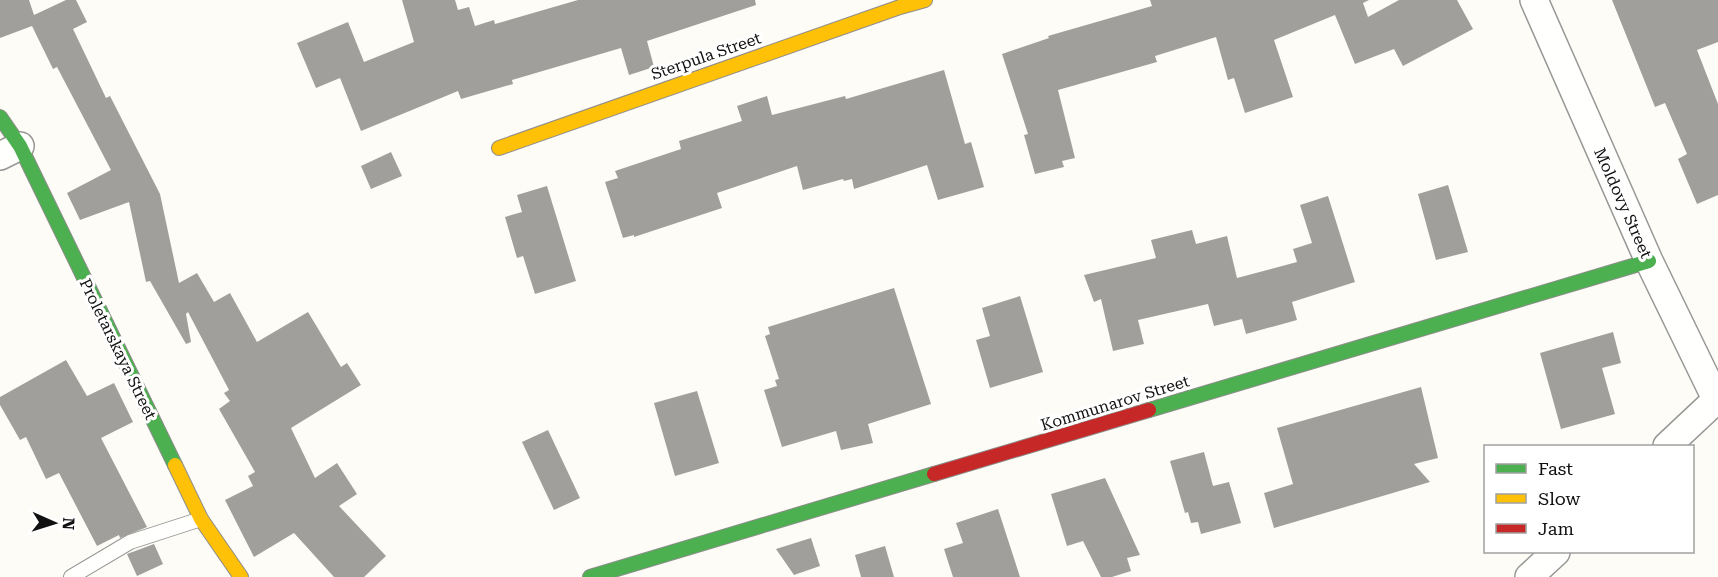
<svg xmlns="http://www.w3.org/2000/svg" width="1718" height="577" font-family="'Roboto Serif',serif">
	<style>
		.building { fill: #a19f9c }
		.lines { fill: none; stroke-linecap: round; stroke-linejoin: round }
		.lane-casing { stroke: #979795; stroke-width: 16 }
		.street-casing { stroke: #979795; stroke-width: 30 }
		.fast-casing { stroke: #8e8d8b; stroke-width: 16 }
		.slow-casing { stroke: #8e8d8b; stroke-width: 16 }
		.jam-casing { stroke: #8e8d8b; stroke-width: 16 }
		.lane { stroke: #fffffe; stroke-width: 14 }
		.street { stroke: #fffffe; stroke-width: 27 }
		.fast { stroke: #4caf50; stroke-width: 14 }
		.slow { stroke: #ffc107; stroke-width: 14 }
		.jam { stroke: #c62828; stroke-width: 14 }
		.labels { text-anchor: middle; dominant-baseline: central; stroke-width: 6; stroke-linejoin: round; paint-order: stroke }
		.street-label { font-size: 16px; fill: #111; stroke: #fff }
	</style>
	<rect width="100%" height="100%" fill="#fdfcf7"/>
	<g class="building">
		<path d="M 0,0 L 29,0 L 34,15 L 66,0 L 76,0 L 87,22 L 73,29 L 106,98 L 110,96 L 160,194 L 179,283 L 197,273 L 214,302 L 230,293 L 257,342 L 308,312 L 341,367 L 347,363 L 361,385 L 291,428 L 315,478 L 337,463 L 357,494 L 339,506 L 386,556 L 364,577 L 334,577 L 294,533 L 254,557 L 225,500 L 253,486 L 248,476 L 255,472 L 219,409 L 230,401 L 224,393 L 229,390 L 188,312 L 186,314 L 191,342 L 186,344 L 150,281 L 146,282 L 129,202 L 80,220 L 67,193 L 111,170 L 57,67 L 53,69 L 32,26 L 0,38 Z"/>
		<path d="M 402,0 L 455,0 L 458,10 L 469,7 L 475,26 L 494,20 L 495,24 L 578,0 L 755,0 L 756,5 L 647,41 L 654,67 L 629,75 L 621,48 L 512,80 L 513,84 L 461,99 L 458,91 L 361,131 L 340,78 L 316,88 L 297,43 L 348,22 L 364,62 L 414,42 Z"/>
		<path d="M 1150,0 L 1369,0 L 1363,3 L 1368,17 L 1399,0 L 1457,0 L 1473,29 L 1403,66 L 1394,49 L 1355,64 L 1335,15 L 1274,40 L 1293,97 L 1245,113 L 1234,78 L 1228,80 L 1216,37 L 1155,56 L 1157,62 L 1058,90 L 1075,158 L 1062,161 L 1064,167 L 1035,174 L 1024,135 L 1028,134 L 1002,54 L 1049,38 L 1048,36 L 1152,6 Z"/>
		<path d="M 1612,0 L 1718,0 L 1718,42 L 1697,50 L 1718,104 L 1718,195 L 1697,204 L 1678,159 L 1687,154 L 1665,103 L 1655,107 Z"/>
		<path d="M 944,70 L 965,144 L 971,142 L 984,187 L 938,200 L 927,165 L 854,189 L 852,179 L 844,181 L 843,179 L 803,190 L 797,166 L 717,193 L 722,208 L 634,237 L 634,235 L 623,238 L 605,182 L 618,178 L 615,171 L 681,149 L 679,141 L 742,121 L 737,106 L 767,96 L 772,115 L 845,96 L 846,99 Z"/>
		<path d="M 391,152 L 402,176 L 371,189 L 361,166 Z"/>
		<path d="M 1448,185 L 1468,252 L 1436,260 L 1418,194 Z"/>
		<path d="M 547,186 L 576,281 L 535,294 L 523,256 L 517,258 L 505,217 L 522,212 L 517,195 Z"/>
		<path d="M 1328,196 L 1355,282 L 1292,302 L 1297,320 L 1246,334 L 1242,319 L 1214,326 L 1208,304 L 1138,320 L 1144,344 L 1113,351 L 1101,299 L 1094,302 L 1084,275 L 1156,258 L 1151,240 L 1192,230 L 1196,244 L 1227,236 L 1237,278 L 1297,262 L 1293,249 L 1312,243 L 1300,205 Z"/>
		<path d="M 894,288 L 931,404 L 868,424 L 873,443 L 841,450 L 836,431 L 782,447 L 764,390 L 777,386 L 775,380 L 779,379 L 765,336 L 770,334 L 768,327 Z"/>
		<path d="M 1020,296 L 1043,372 L 990,388 L 976,340 L 990,336 L 982,308 Z"/>
		<path d="M 1613,332 L 1621,363 L 1602,368 L 1615,414 L 1561,429 L 1540,353 Z"/>
		<path d="M 66,360 L 87,396 L 114,383 L 133,422 L 101,438 L 147,527 L 120,538 L 119,535 L 97,546 L 59,473 L 46,479 L 26,437 L 20,440 L 0,405 L 0,397 Z"/>
		<path d="M 1421,387 L 1438,458 L 1414,464 L 1430,482 L 1274,528 L 1264,493 L 1293,484 L 1277,428 Z"/>
		<path d="M 697,391 L 719,463 L 675,476 L 654,403 Z"/>
		<path d="M 548,430 L 580,498 L 554,510 L 522,442 Z"/>
		<path d="M 1204,452 L 1213,486 L 1229,482 L 1241,523 L 1201,534 L 1198,522 L 1191,523 L 1188,512 L 1185,513 L 1170,461 Z"/>
		<path d="M 1105,478 L 1140,555 L 1127,558 L 1131,571 L 1112,577 L 1101,577 L 1083,541 L 1067,546 L 1051,494 Z"/>
		<path d="M 998,509 L 1020,577 L 953,577 L 944,549 L 963,543 L 956,523 Z"/>
		<path d="M 811,538 L 820,566 L 794,575 L 776,549 Z"/>
		<path d="M 154,544 L 163,564 L 137,576 L 127,554 Z"/>
		<path d="M 885,546 L 894,577 L 861,577 L 855,555 Z"/>
	</g>
	<g class="lines">
		<defs>
			<path id="lane" d="M 71,577 L 130,542 L 201,519"/>
			<g id="street">
				<path d="M 1534,0 L 1649,261 L 1718,403"/>
				<path d="M 0,156 L 20,146"/>
				<path d="M 1667,446 L 1716,400"/>
				<path d="M 1529,577 L 1556,552"/>
			</g>
			<g id="fast">
				<path d="M 0,117 L 20,146 L 175,465"/>
				<path d="M 1149,410 L 1649,261"/>
				<path d="M 590,577 L 934,474"/>
			</g>
			<g id="slow">
				<path d="M 499,148 L 900,7 L 925,0"/>
				<path d="M 175,465 L 201,519 L 241,577"/>
			</g>
			<path id="jam" d="M 934,474 L 1149,410"/>
		</defs>
		<use href="#lane" class="lane-casing"/>
		<use href="#street" class="street-casing"/>
		<use href="#fast" class="fast-casing"/>
		<use href="#slow" class="slow-casing"/>
		<use href="#jam" class="jam-casing"/>
		<use href="#lane" class="lane"/>
		<use href="#street" class="street"/>
		<use href="#fast" class="fast"/>
		<use href="#slow" class="slow"/>
		<use href="#jam" class="jam"/>
	</g>
	<g class="labels">
		<g class="street-label">
			<text transform="translate(706 56) rotate(-19)">Sterpula Street</text>
			<text transform="translate(1623 203) rotate(66)">Moldovy Street</text>
			<text transform="translate(118 349) rotate(64)">Proletarskaya Street</text>
			<text transform="translate(1115 403) rotate(-17)">Kommunarov Street</text>
		</g>
	</g>
	<rect x="1484" y="445" width="210" height="108" fill="#ffffff" stroke="#a0a0a0" stroke-width="1.5"/>
	<rect x="1496" y="464" width="30" height="9" fill="#4caf50" stroke="#a0a0a0" stroke-width="1.5"/>
	<text x="1538" y="475" font-size="18" fill="#111111">Fast</text>
	<rect x="1496" y="494" width="30" height="9" fill="#ffc107" stroke="#a0a0a0" stroke-width="1.5"/>
	<text x="1538" y="505" font-size="18" fill="#111111">Slow</text>
	<rect x="1496" y="524" width="30" height="9" fill="#c62828" stroke="#a0a0a0" stroke-width="1.5"/>
	<text x="1538" y="535" font-size="18" fill="#111111">Jam</text>
	<g transform="translate(54 523) rotate(93)" stroke="#ffffff" stroke-width="4.5" paint-order="stroke">
	<path d="M0-4.5L10 22L0 15L-10 22Z" fill="#111111"/>
	<text y="-9" font-size="16" font-weight="bold" text-anchor="middle" fill="#111111">N</text>
	</g>
</svg>
